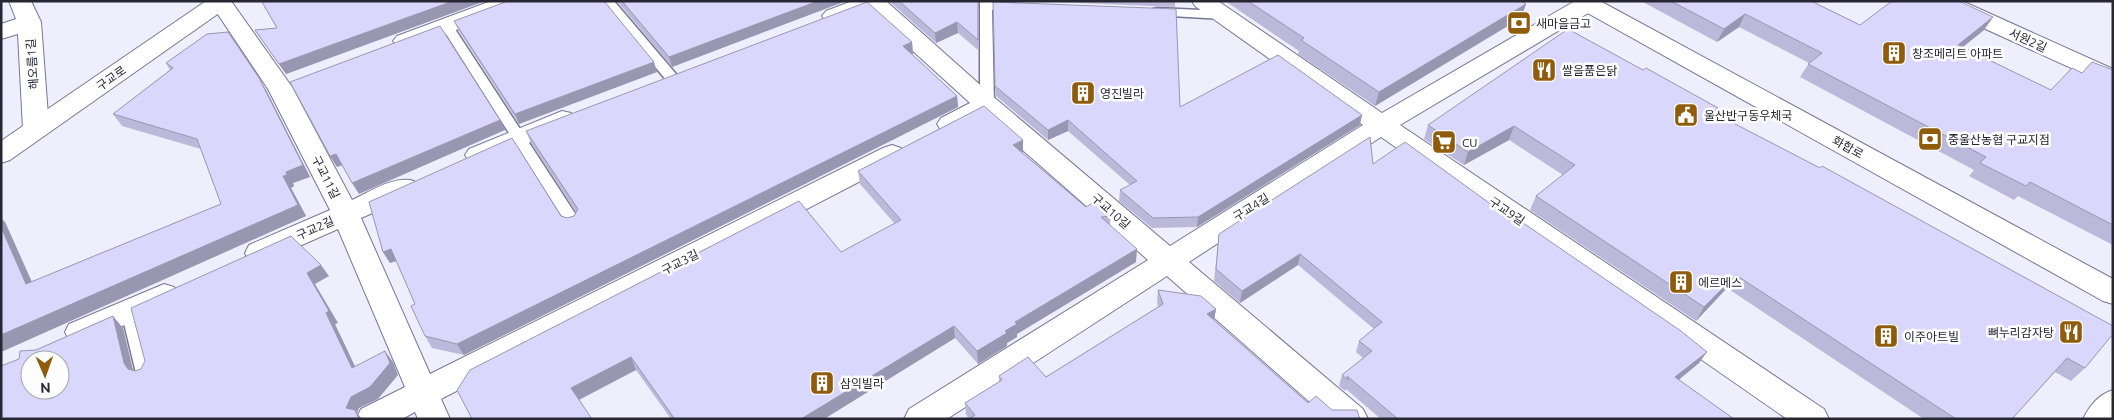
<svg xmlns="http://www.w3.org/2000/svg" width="2114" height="420" font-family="Ubuntu,'Noto Sans KR',sans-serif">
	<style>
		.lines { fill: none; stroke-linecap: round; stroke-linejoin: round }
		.lane-casing { stroke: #787695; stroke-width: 3 }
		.street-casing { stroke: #787695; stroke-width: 2 }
		.secondary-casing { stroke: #787695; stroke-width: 2 }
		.lane { fill: #fff; fill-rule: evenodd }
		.street { fill: #fff; fill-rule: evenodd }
		.secondary { fill: #fff; fill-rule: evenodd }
		.wall { fill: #bbb9da }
		.shaded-wall { fill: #9996b1 }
		.building { fill: #dad7fd; stroke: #9996b1; fill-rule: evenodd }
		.labels { text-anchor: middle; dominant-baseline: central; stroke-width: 5; stroke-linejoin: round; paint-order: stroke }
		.poi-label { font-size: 12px; fill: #272632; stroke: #fdfdfd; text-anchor: start }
		.street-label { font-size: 12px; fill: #272632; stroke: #fdfdfd }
	</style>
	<rect width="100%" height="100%" fill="#efeefc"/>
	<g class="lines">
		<defs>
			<g id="lane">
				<path d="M 601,1 L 614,1 L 676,74 L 678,77 L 676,80 L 666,80 Z"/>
				<path d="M 980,1 L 1014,3 L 1020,7 L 1014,11 L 992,10 L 994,105 L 992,108 L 982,108 L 980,105 Z"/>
				<path d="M 1157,8 L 1223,11 L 1229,15 L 1223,19 L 1153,15 L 1151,12 L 1153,9 Z"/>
				<path d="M 447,22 L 453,26 L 578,218 L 581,222 L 578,226 L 573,228 L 568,226 L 441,26 Z"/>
				<path d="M 129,305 L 135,307 L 137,311 L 154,373 L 151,378 L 145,380 L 139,378 L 136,373 L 121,311 L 123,307 Z"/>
			</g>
			<g id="street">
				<path d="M 9,1 L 31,1 L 41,22 L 49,129 L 45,135 L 36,138 L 27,135 L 23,129 L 18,34 L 1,39 L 1,24 L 16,19 Z"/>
				<path d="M 209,1 L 231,1 L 292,87 L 352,200 C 370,192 394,175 414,181 L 417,188 L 414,195 L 361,218 L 430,374 L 883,148 L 892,145 L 901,148 L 905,154 L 901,160 L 441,399 L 450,419 L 418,419 L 415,412 L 402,419 L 356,419 L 361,409 L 405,387 L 338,229 L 259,264 L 249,261 L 245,253 L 249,245 L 330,210 L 268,89 Z"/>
				<path d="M 491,1 L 524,1 L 521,6 L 413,46 L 405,48 L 397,46 L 393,41 L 397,36 Z"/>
				<path d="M 852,1 L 886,1 L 996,99 L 1170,246 L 1363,125 L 1195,6 L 1192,1 L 1218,1 L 1382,113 L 1575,1 L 1603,1 L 1600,6 L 1400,125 L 1824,409 L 1829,419 L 1787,419 L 1381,137 L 1189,262 L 1363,409 L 1368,419 L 1329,419 L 1167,276 L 947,419 L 904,419 L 909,409 L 1148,260 L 985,117 C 970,124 957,135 941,130 L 937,124 L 941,118 L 970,103 L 869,11 L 834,23 L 826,21 L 822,16 L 826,11 Z"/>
				<path d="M 1932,1 L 1962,1 L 2113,69 L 2113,87 L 1935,6 Z"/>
				<path d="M 562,111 L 571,113 L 575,119 L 571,125 L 478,164 L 469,161 L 465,155 L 469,149 Z"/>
				<path d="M 164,284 L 174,287 L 179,295 L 174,303 L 91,340 L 80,344 L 69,340 L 65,332 L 69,324 Z"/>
				<path d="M 2113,390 L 2113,419 L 2083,419 C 2090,405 2098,395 2113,390 Z"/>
			</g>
			<g id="secondary">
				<path d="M 206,1 L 232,1 L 229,6 L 10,160 L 1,163 L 1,141 Z"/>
				<path d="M 1572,1 L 1600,1 L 2113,279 L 2113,304 L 2103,301 L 1575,6 Z"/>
			</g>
		</defs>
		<use href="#lane" class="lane-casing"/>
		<use href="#street" class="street-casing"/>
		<use href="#secondary" class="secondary-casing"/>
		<use href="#lane" class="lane"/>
		<use href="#street" class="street"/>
		<use href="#secondary" class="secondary"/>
	</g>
	<g class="wall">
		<path d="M 263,1 L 485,1 L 286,74 L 262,40 L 255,30 L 277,28 Z"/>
		<path d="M 617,1 L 846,1 L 672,67 Z"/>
		<path d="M 889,1 L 978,1 L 978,50 L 958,33 L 936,43 Z"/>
		<path d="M 1032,1 L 1175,1 L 1175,7 Z"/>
		<path d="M 1225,1 L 1521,1 L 1526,4 L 1521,18 L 1375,106 L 1298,54 L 1299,51 Z"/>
		<path d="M 1641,1 L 1811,1 L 1860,25 L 1993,17 L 1984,30 L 1963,47 L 2051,90 L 2082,73 L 2113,70 L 2113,245 L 2018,196 L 2014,200 L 1969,176 L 1974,170 L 1800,77 L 1809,63 L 1739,27 L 1717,42 Z"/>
		<path d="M 454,21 L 657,72 L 519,124 L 459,31 Z"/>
		<path d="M 912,42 L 913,54 L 912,54 L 957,96 L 958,107 L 464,355 L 432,348 L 425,336 L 415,304 L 397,261 L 390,263 L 383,252 L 561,216 L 567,218 L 574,216 L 576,212 L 531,143 L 526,131 Z"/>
		<path d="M 166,63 L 266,90 L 310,177 L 293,183 L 294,186 L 291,188 L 306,216 L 1,352 L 5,222 L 32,282 L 221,204 L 201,149 L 122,126 L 113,114 L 170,70 Z"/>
		<path d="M 1643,70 L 1718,108 L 1715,114 L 2085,368 L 2071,381 L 2055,372 L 2012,419 L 1924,419 L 1727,288 L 1696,321 L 1530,210 L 1536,196 L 1563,175 L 1509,140 L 1464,165 L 1424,139 L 1428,125 Z"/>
		<path d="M 995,86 L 1180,107 L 1360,125 L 1197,227 L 1152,228 L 1119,201 L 1120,190 L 1130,185 L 1068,131 L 1048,140 L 996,96 Z"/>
		<path d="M 1023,153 L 1086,207 L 1111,216 L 1110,225 L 1136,262 L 1017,334 L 1017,337 L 1007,343 L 1007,346 L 978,364 L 955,338 L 824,419 L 671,419 L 636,370 L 457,390 L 841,252 L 895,224 L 860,184 L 858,171 Z"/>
		<path d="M 1373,164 L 1699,363 L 1679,380 L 1734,419 L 1381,419 L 1346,389 L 1345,391 L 1339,386 L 1342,375 L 1363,358 L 1356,352 L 1359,341 L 1374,329 L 1298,265 L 1240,303 L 1214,281 L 1219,234 Z"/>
		<path d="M 1158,290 L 1216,309 L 1214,320 L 1308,403 L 1332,410 L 969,419 L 966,414 L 965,403 L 999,382 L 999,376 L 1046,377 L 1158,307 L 1157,302 Z"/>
	</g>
	<g class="shaded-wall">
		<path d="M 453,1 L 485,1 L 286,74 L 279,64 Z"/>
		<path d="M 818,1 L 846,1 L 672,67 L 669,57 Z"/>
		<path d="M 1526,4 L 1521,18 L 1375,106 L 1379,92 Z"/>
		<path d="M 1745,14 L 1739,27 L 1717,42 L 1724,29 Z"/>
		<path d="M 1993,17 L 1984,30 L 1949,58 L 1958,45 Z"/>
		<path d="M 957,22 L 958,33 L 936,43 L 935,33 Z"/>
		<path d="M 912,42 L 913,54 L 904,58 L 903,46 Z"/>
		<path d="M 654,62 L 657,72 L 519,124 L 515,114 Z"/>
		<path d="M 259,78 L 266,90 L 310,177 L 293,183 L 294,186 L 291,188 L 306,216 L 1,352 L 1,335 L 283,176 Z"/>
		<path d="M 957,96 L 958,107 L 464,355 L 457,344 Z"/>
		<path d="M 1362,115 L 1360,125 L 1197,227 L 1198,217 Z"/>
		<path d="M 500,120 L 505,130 L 359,194 L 352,183 Z"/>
		<path d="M 1068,120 L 1068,131 L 1048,140 L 1048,130 Z"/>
		<path d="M 1514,126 L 1509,140 L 1464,165 L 1468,152 Z"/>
		<path d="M 1023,140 L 1023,153 L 1013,145 Z"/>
		<path d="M 336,154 L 343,165 L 337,167 L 330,156 Z"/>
		<path d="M 1,218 L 5,222 L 38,296 L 26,284 L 1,227 Z"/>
		<path d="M 391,249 L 398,260 L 390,263 L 383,252 Z"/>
		<path d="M 1137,249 L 1136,262 L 1017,334 L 1017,337 L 1007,343 L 1007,346 L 978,364 L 977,351 L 1005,331 L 1015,322 Z"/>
		<path d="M 1300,254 L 1298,265 L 1240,303 L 1242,291 Z"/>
		<path d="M 321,265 L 329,276 L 315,284 L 338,323 L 335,324 L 361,379 L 352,368 L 307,273 Z"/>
		<path d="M 1736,275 L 1727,288 L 1696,321 L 1704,307 Z"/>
		<path d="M 1216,309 L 1214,320 L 1207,314 Z"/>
		<path d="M 113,316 L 123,328 L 134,374 L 128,369 L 124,363 Z"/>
		<path d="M 954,326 L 955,338 L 824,419 L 801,419 Z"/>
		<path d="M 385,351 L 393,362 L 398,375 L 378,399 L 359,408 L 357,413 L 362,419 L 359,419 L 346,408 L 351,397 Z"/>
		<path d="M 1707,352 L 1699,363 L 1668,388 L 1675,377 Z"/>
		<path d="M 631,357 L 636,370 L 577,401 L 571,388 Z"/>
	</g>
	<g class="building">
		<path d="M 263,1 L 453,1 L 279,64 L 255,30 L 277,28 L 262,2 Z"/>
		<path d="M 508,1 L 604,1 L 654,62 L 515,114 L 454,21 Z"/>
		<path d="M 622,1 L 818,1 L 669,57 Z"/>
		<path d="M 899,1 L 978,1 L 978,40 L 957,22 L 935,33 Z"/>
		<path d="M 1248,1 L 1521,1 L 1526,4 L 1379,92 L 1301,40 L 1304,38 Z"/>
		<path d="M 1671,1 L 1811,1 L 1860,25 L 1892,1 L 1959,1 L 1993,17 L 1958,45 L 2051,90 L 2072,68 L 2082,73 L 2092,62 L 2113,70 L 2113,225 L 2030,182 L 2026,186 L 1980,163 L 1986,157 L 1808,64 L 1822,53 L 1745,14 L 1724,29 Z"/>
		<path d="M 867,2 L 912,42 L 903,46 L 957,96 L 457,344 L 425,336 L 411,306 L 415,304 L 391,249 L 383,252 L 369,202 L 512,138 L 561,216 L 567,218 L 574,216 L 578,209 L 526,131 Z"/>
		<path d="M 993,2 L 1176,9 L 1180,107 L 1278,55 L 1362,115 L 1198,217 L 1153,218 L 1120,190 L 1137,181 L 1068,120 L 1048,130 L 995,86 Z"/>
		<path d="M 440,26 L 500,120 L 352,183 L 336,154 L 330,156 L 290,82 Z"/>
		<path d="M 1568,29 L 1643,70 L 1646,68 L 1718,108 L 1712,112 L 1820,168 L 1822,166 L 2113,326 L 2113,334 L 2085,368 L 2067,358 L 2012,419 L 1956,419 L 1736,275 L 1704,307 L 1536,196 L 1575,165 L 1514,126 L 1468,152 L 1428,125 Z"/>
		<path d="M 228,32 L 259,78 L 303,165 L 286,172 L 287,175 L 283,176 L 298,205 L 1,335 L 1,227 L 26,284 L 221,204 L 197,139 L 113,114 L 173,68 L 166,63 L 207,34 Z"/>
		<path d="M 984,106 L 1023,140 L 1013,145 L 1086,207 L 1094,202 L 1111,216 L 1101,217 L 1137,249 L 1015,322 L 1017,324 L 1005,331 L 1007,333 L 977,351 L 954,326 L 801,419 L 672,419 L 674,418 L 631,357 L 571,388 L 592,419 L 472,419 L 457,390 L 470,370 L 799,201 L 841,252 L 897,222 L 901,220 L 858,171 Z"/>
		<path d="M 1370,137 L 1373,164 L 1405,142 L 1510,218 L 1513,216 L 1681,331 L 1707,352 L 1675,377 L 1734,419 L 1398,419 L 1347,376 L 1348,380 L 1342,375 L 1372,351 L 1359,341 L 1382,322 L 1300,254 L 1242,291 L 1216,269 L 1219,234 Z"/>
		<path d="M 291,236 L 321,265 L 307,273 L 329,311 L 326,313 L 352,368 L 385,351 L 390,363 L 370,387 L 351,397 L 346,408 L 355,410 L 359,419 L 1,419 L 1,366 L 19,359 L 20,351 L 36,350 L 113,316 L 124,363 L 128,369 L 135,371 L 141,369 L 145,361 L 131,308 ZM 30,360 L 60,360 L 60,390 L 30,390 Z"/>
		<path d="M 1158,290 L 1201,296 L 1216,309 L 1207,314 L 1308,403 L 1316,396 L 1332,410 L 1357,410 L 1360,419 L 969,419 L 975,415 L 965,403 L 1002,380 L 999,376 L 1028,357 L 1046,377 L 1163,304 Z"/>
	</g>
	<defs>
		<symbol id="bank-square" viewBox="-11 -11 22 22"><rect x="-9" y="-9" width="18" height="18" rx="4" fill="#8f5c0c" stroke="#fdfdfd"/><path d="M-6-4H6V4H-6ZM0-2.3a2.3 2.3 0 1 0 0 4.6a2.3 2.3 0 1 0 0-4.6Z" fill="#fff"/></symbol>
		<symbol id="building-square" viewBox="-11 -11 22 22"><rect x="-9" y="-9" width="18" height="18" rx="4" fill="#8f5c0c" stroke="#fdfdfd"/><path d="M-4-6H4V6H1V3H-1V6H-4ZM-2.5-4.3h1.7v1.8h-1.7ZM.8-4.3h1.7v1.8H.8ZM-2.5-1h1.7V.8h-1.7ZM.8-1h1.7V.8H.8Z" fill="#fff"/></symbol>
		<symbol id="restaurant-square" viewBox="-11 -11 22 22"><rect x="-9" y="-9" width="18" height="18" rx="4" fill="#8f5c0c" stroke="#fdfdfd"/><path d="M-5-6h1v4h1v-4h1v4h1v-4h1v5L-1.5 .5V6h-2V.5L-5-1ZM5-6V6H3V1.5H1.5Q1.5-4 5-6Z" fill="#fff"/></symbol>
		<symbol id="civic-square" viewBox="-11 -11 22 22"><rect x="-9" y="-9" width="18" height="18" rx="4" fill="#8f5c0c" stroke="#fdfdfd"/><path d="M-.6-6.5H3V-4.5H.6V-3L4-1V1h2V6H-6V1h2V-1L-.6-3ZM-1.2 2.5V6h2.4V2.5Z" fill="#fff"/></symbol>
		<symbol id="supermarket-square" viewBox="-11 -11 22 22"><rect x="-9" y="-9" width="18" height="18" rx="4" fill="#8f5c0c" stroke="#fdfdfd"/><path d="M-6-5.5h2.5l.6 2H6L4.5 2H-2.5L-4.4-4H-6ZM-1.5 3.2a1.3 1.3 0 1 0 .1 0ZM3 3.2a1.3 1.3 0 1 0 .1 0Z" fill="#fff"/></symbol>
	</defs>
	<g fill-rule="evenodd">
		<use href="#bank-square" x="1505" y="9" width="28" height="28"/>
		<use href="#building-square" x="1880" y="39" width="28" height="28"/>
		<use href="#restaurant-square" x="1530" y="56" width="28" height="28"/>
		<use href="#building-square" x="1069" y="79" width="28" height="28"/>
		<use href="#civic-square" x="1672" y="101" width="28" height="28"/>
		<use href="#bank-square" x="1916" y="125" width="28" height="28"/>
		<use href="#supermarket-square" x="1430" y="128" width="28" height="28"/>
		<use href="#building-square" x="1667" y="268" width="28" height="28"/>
		<use href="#restaurant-square" x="2057" y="318" width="28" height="28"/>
		<use href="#building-square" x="1872" y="322" width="28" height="28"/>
		<use href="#building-square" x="808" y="369" width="28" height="28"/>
	</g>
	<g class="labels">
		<g class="poi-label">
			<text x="1536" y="23">새마을금고</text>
			<text x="1912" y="53">창조메리트 아파트</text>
			<text x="1562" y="70">쌀을품은닭</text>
			<text x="1100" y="93">영진빌라</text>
			<text x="1704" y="115">울산반구동우체국</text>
			<text x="1948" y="139">중울산농협 구교지점</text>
			<text x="1462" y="142">CU</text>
			<text x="1698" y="282">에르메스</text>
			<text x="2054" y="332" text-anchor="end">뼈누리감자탕</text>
			<text x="1904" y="336">이주아트빌</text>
			<text x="840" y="383">삼익빌라</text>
		</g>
		<g class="street-label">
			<text transform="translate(2028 40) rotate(25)">서원2길</text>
			<text transform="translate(32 64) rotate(-94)">해오름1길</text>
			<text transform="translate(111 78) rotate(-35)">구교로</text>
			<text transform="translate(1848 147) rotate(29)">화합로</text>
			<text transform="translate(326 177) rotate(63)">구교11길</text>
			<text transform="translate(1251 207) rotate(-32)">구교4길</text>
			<text transform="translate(1111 211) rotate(41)">구교10길</text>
			<text transform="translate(1507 211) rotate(34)">구교9길</text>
			<text transform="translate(315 228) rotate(-24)">구교2길</text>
			<text transform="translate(680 262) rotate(-27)">구교3길</text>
		</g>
	</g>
	<rect width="2114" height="420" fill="none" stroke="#272632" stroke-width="5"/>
	<g transform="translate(45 375) rotate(178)"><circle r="24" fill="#fdfdfd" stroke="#a7a7ac"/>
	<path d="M0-4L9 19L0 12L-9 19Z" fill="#8f5c0c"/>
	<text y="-8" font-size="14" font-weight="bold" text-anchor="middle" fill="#272632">N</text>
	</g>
</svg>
